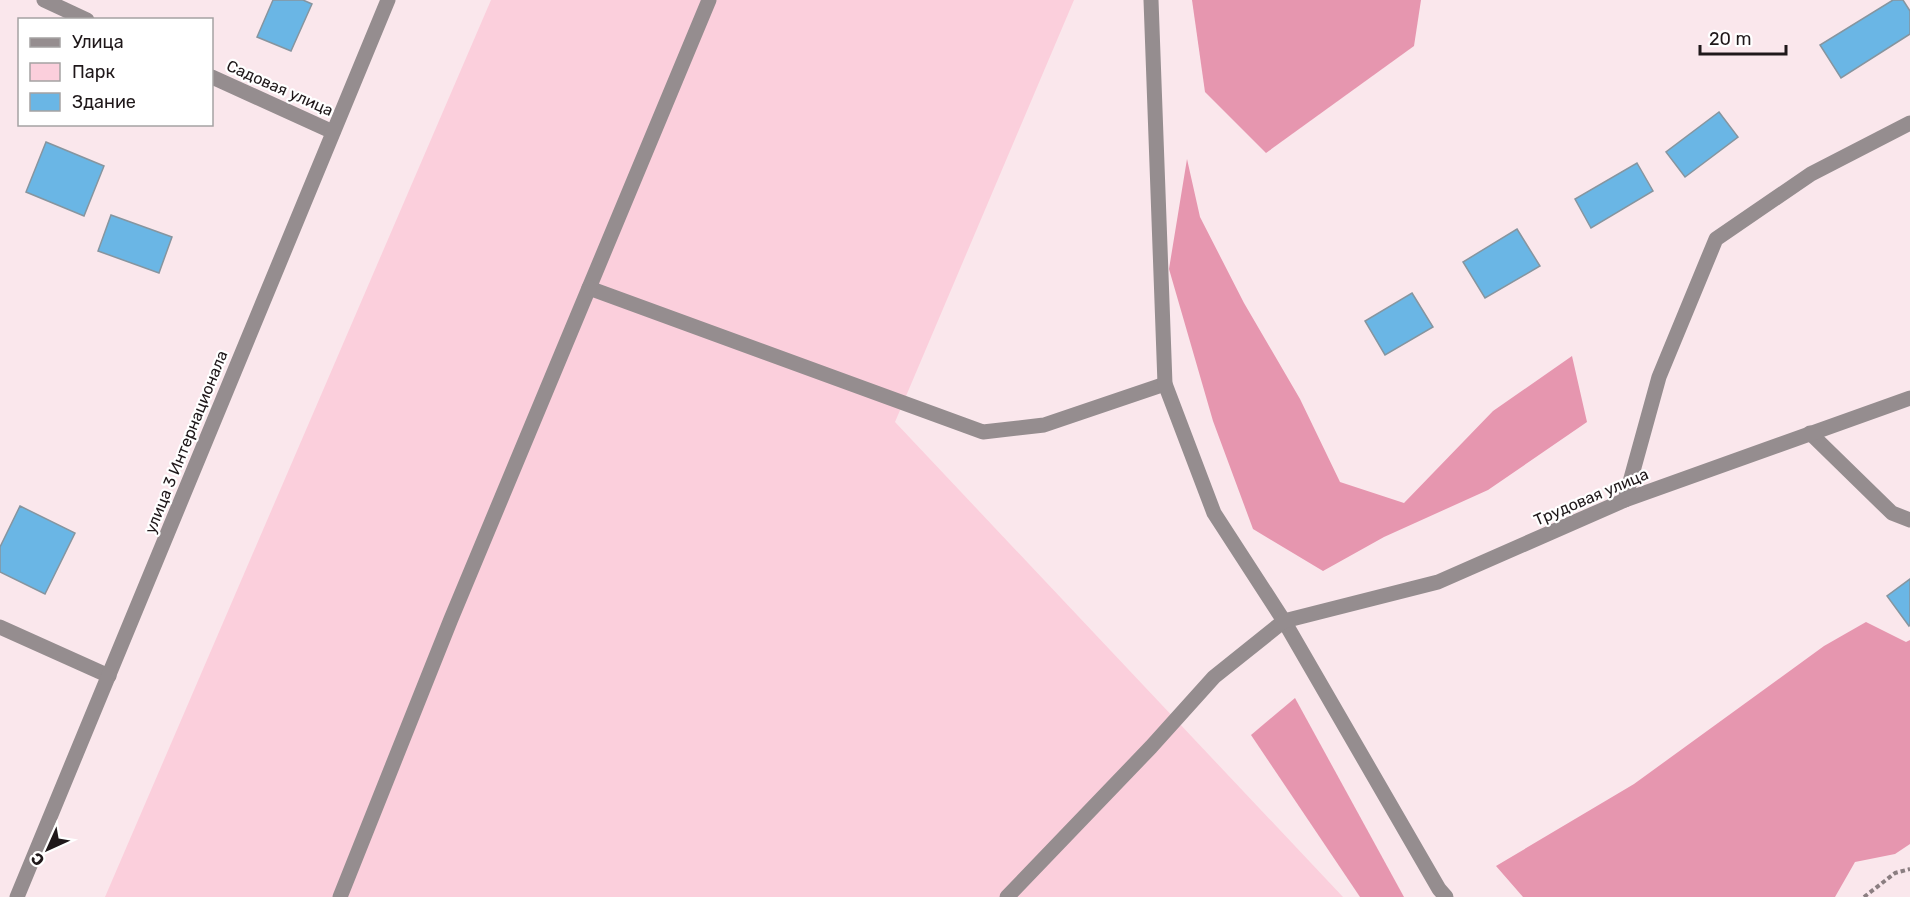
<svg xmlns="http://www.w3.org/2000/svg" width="1910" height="897" font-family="Rubik,sans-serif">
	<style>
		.green { fill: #fbcfdc }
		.forest { fill: #e696af }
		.building { fill: #6ab6e5; stroke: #86959f; stroke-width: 1.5 }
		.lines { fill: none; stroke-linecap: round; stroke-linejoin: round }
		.path { stroke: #8b7e81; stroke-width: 4; stroke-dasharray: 4.5 3; stroke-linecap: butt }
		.minor { stroke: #958d8f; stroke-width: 15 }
		.labels { text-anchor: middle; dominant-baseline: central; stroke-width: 4.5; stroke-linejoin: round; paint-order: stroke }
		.street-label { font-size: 16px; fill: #1f181a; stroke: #fff }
	</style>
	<rect width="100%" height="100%" fill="#fae7ec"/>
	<path class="green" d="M 491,0 L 1074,0 L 895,422 L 1343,897 L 105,897 Z"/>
	<g class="forest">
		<path d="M 1192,0 L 1421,0 L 1414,46 L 1266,153 L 1205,92 Z"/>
		<path d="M 1187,159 L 1200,217 L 1244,303 L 1300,399 L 1340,482 L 1404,503 L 1493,411 L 1572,356 L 1587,422 L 1488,490 L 1384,537 L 1323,571 L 1253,529 L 1213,421 L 1169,269 Z"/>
		<path d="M 1866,622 L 1906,642 L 1910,640 L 1910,844 L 1895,854 L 1855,862 L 1835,897 L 1523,897 L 1496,866 L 1634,784 L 1824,646 Z"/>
		<path d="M 1295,698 L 1404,897 L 1360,897 L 1251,735 Z"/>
	</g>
	<g class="building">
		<path d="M 273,0 L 303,0 L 312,4 L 291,51 L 257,37 Z"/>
		<path d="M 1893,0 L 1903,0 L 1910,11 L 1910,34 L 1841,78 L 1820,45 Z"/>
		<path d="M 1719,112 L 1738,137 L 1685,177 L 1666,152 Z"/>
		<path d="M 46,142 L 104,166 L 84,216 L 26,192 Z"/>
		<path d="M 1637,163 L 1653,191 L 1591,228 L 1575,199 Z"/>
		<path d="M 111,215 L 172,237 L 159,273 L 98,251 Z"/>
		<path d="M 1517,229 L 1540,266 L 1485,298 L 1463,262 Z"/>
		<path d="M 1412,293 L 1433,327 L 1385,355 L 1365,321 Z"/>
		<path d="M 20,506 L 75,533 L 45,594 L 0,572 L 0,547 Z"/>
		<path d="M 1910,579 L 1910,625 L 1909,626 L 1887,596 Z"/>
	</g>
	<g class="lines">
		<path class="path" d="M 1864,897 L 1895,873 L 1910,869"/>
		<g class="minor">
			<path d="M 44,0 L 87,20"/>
			<path d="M 709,0 L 589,288 L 983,432 L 1044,425 L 1165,384"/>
			<path d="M 1151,0 L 1165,384 L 1214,513 L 1284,621 L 1439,889 L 1446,897"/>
			<path d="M 212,77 L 333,132"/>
			<path d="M 1810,433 L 1892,513 L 1910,520"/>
			<path d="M 1625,500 L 1659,377 L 1716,239 L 1811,174 L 1910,123"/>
			<path d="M 0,627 L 109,676"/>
			<path d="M 17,897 L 388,0"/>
			<path d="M 340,897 L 451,619 L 589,288"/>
			<path d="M 1007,897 L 1151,747 L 1214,677 L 1284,621 L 1438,582 L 1625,500 L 1910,398"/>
		</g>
	</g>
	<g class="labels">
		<g class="street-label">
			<text transform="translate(280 88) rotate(24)">Садовая улица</text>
			<text transform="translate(186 442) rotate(-68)">улица 3 Интернационала</text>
			<text transform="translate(1591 497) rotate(-23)">Трудовая улица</text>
		</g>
	</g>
	<rect x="18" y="18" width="195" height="108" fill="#ffffff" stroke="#a5a3a3" stroke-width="1.5"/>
	<rect x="30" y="38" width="30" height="9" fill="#958d8f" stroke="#a5a3a3" stroke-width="1.5"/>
	<text x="72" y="48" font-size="18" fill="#1f181a">Улица</text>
	<rect x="30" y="63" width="30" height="18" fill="#fbcfdc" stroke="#a5a3a3" stroke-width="1.5"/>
	<text x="72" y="78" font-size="18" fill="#1f181a">Парк</text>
	<rect x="30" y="93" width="30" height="18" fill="#6ab6e5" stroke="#a5a3a3" stroke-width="1.5"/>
	<text x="72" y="108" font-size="18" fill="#1f181a">Здание</text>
	<g transform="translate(48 849) rotate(225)" stroke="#ffffff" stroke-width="4.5" paint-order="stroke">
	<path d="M0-4.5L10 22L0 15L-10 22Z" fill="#1f181a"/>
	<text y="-9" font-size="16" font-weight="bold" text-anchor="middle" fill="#1f181a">С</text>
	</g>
	<path d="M1700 45v9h86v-9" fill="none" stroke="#1f181a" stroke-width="3"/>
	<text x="1709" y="45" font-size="18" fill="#1f181a" stroke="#ffffff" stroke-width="4.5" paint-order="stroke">20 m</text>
</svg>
